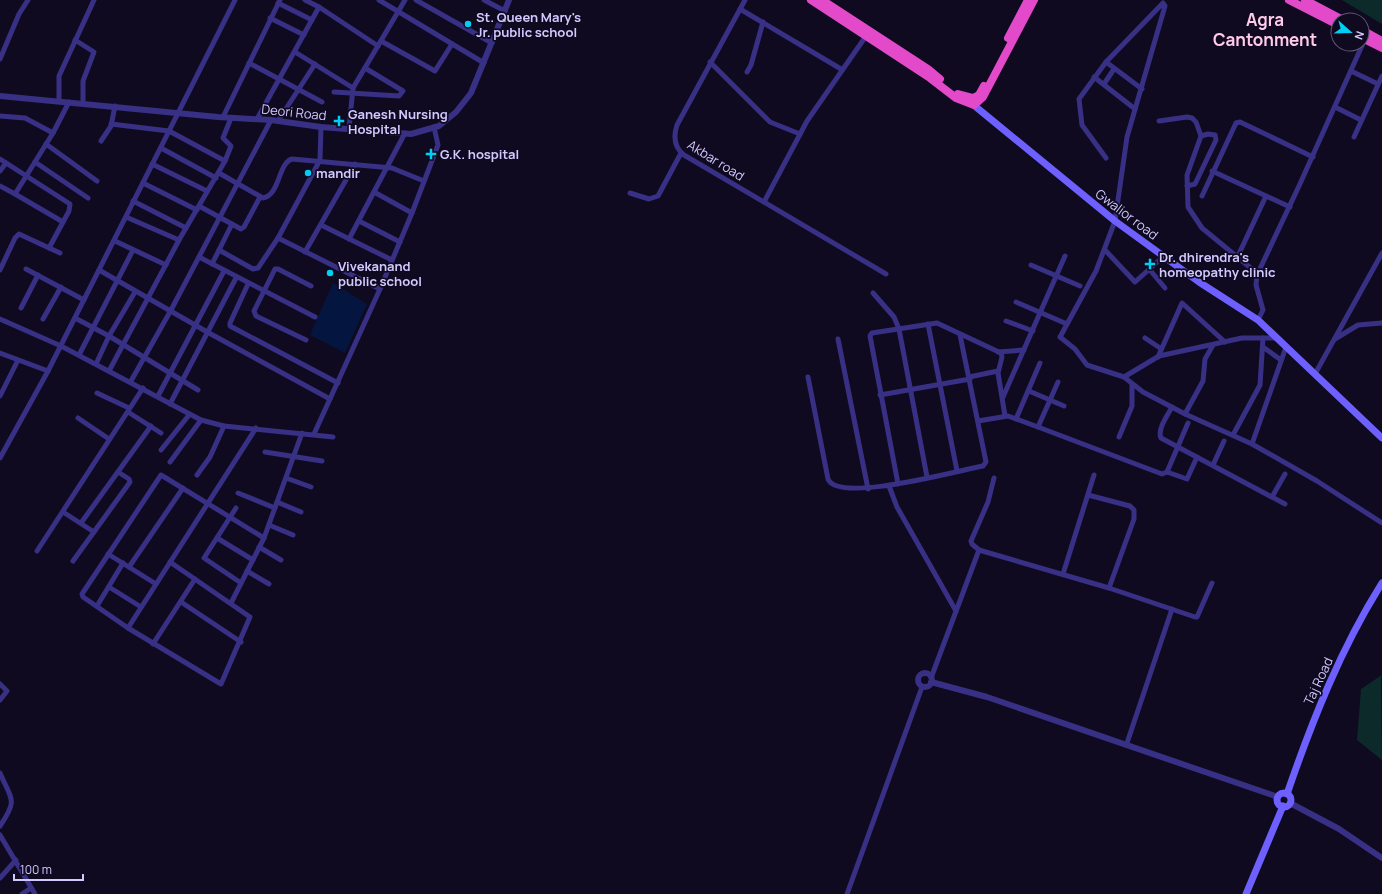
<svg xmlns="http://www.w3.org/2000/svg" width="1382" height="894" font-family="Manrope,sans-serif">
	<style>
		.green { fill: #0d2a2a }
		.water { fill: #04163f }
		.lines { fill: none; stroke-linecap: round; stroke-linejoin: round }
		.minor { stroke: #383084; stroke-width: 5 }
		.tertiary { stroke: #383084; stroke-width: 6 }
		.secondary { stroke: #6d60ff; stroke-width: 7 }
		.trunk { stroke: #e34aca; stroke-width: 8 }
		.poi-dot { fill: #00cff4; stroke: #0f0a20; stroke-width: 1.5 }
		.labels { text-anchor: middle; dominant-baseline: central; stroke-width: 3.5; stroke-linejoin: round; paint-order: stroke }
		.poi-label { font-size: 13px; font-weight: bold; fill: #d2c9ff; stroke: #0f0a20; text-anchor: start }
		.street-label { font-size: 13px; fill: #d2c9ff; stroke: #0f0a20 }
		.district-label { font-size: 17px; font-weight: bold; fill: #ffcbe9; stroke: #0f0a20 }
	</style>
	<rect width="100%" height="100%" fill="#0f0a20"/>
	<g class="green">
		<path d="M 1342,0 L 1382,0 L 1382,24 Z"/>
		<path d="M 1382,675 L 1381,678 L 1382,760 L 1357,740 L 1361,689 Z"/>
	</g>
	<path class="water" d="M 333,283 L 367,304 L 345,353 L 310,335 Z"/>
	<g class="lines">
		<g class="minor">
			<path d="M 305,0 L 319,7 L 378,46"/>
			<path d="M 379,0 L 484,63"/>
			<path d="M 416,0 L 492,43"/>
			<path d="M 484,0 L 505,11"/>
			<path d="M 745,0 L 677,125 C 673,137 674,147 684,155 L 886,274"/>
			<path d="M 278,3 L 312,20"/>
			<path d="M 740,9 L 841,69"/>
			<path d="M 270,18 L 304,35"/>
			<path d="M 75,40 L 94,52 L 83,81 L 83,103"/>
			<path d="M 381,41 L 435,71 L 452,44"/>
			<path d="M 295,52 L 353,88"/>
			<path d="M 0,59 L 19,14 L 28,0"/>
			<path d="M 710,62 L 770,122 L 800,134"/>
			<path d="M 1106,62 L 1142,89"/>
			<path d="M 249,63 L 322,102"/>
			<path d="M 1351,71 L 1378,84"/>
			<path d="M 747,72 L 751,65 L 763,22"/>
			<path d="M 1094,77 L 1135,109"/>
			<path d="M 1104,84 L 1114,69"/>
			<path d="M 334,92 L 399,96 L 403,91 L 365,68"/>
			<path d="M 59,101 L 59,76 L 94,0"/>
			<path d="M 1335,107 L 1361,120"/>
			<path d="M 0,116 L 25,118 L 53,133"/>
			<path d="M 223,117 L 280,0"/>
			<path d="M 257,119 L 319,7"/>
			<path d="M 278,121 L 315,64"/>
			<path d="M 1159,121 L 1187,117 L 1192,118 L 1196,122 L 1201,136 L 1187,175 L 1188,207 L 1202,228 L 1258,274"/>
			<path d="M 111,124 L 169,131 L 225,161 L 231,146 L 223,138 L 231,118"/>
			<path d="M 349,128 L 353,88 L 405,0"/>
			<path d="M 1354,137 L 1382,76"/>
			<path d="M 101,141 L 111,126 L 115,106"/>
			<path d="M 46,144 L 97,181"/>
			<path d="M 161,148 L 216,178"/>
			<path d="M 1106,158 L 1082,125 L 1079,99 L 1106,62 L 1163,3 L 1165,6 L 1127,137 L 1115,221 L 1096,271 L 1060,337 L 1075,349 L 1087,365 L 1124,377 L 1143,392 L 1185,414 L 1252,444 L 1317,481 L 1382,523"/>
			<path d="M 0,159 L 70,204 L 69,211 L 49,248"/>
			<path d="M 35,162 L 88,198"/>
			<path d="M 152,164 L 207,191"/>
			<path d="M 0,171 L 6,163"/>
			<path d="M 1212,171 L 1290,207"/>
			<path d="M 219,173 L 263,198 C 280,195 278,163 292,159 L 392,168 L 424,181"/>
			<path d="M 143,183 L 197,210"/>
			<path d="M 0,186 L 15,194"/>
			<path d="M 1187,186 L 1195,184 L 1196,182 L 1216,140 L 1215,135 L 1208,134 L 1201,136"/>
			<path d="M 374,192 L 412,213"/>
			<path d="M 630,193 L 649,199 L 658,196 L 681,153"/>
			<path d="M 1202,196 L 1236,123 L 1240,122 L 1313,157"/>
			<path d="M 133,201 L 186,228"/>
			<path d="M 764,202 L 807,121 L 866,36"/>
			<path d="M 199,206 L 241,229 L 244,227 L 260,197"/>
			<path d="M 126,217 L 179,240"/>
			<path d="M 359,221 L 400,242"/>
			<path d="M 63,222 L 15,194 L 53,133 L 69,102"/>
			<path d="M 321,225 L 392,260"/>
			<path d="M 278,238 L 380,289"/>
			<path d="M 349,239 L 405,133"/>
			<path d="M 115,241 L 166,265"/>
			<path d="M 219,250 L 253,269 L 258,268 L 278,238 L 320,160 L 321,127"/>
			<path d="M 1105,250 L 1135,282 L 1164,256"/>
			<path d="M 305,252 L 355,164"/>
			<path d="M 199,257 L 315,317"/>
			<path d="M 1237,258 L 1266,196"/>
			<path d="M 212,264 L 232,224"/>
			<path d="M 1031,265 L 1080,286"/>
			<path d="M 26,269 L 84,300"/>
			<path d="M 0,270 L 15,238 L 19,234 L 60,253"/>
			<path d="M 99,270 L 209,333 L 330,399"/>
			<path d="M 1150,270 L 1165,288"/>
			<path d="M 248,284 L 230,323 L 230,326 L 338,383"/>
			<path d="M 873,293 L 894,317 L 899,329 L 927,477"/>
			<path d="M 1016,302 L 1067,324"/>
			<path d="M 21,308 L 38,275"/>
			<path d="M 75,318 L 109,336 L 198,390"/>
			<path d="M 0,319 L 61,346 L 201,420 L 224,426 L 333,437"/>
			<path d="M 43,319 L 61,287"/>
			<path d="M 1258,320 L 1263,310 L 1256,285 L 1257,275 L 1299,186 L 1365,39"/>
			<path d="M 1006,321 L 1033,331"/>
			<path d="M 928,324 L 957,471"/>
			<path d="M 1145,338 L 1160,348"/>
			<path d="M 838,339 L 868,489"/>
			<path d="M 1335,339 L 1358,325 L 1382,323"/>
			<path d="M 306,340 L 256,316 L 254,311 L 275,269 L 278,269 L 311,286"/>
			<path d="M 1263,347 L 1281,360"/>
			<path d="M 998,352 L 1024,350"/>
			<path d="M 0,353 L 48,371"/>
			<path d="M 79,355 L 133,250"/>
			<path d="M 1158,357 L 1182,303 L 1225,342"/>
			<path d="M 96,364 L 109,336 L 135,292"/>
			<path d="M 109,371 L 179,240 L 225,161"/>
			<path d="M 1315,374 L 1382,253"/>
			<path d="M 808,377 L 828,479 C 838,504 960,470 983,466 L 986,462 L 960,335"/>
			<path d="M 969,377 L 998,371"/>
			<path d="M 1124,377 L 1159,356 L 1242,338 L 1276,338"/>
			<path d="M 131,381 L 171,310 L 271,120"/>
			<path d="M 1029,391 L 1064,406"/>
			<path d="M 97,393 L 129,408"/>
			<path d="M 880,395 L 970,379"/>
			<path d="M 0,396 L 18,360"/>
			<path d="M 158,396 L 224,271"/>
			<path d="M 1003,397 L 1065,256"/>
			<path d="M 170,404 L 236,278"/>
			<path d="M 1172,407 C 1168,415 1157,429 1161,438 L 1285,504"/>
			<path d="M 128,412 L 161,433"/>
			<path d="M 1185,414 L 1203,381 L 1205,359 L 1213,345"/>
			<path d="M 78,418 L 109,439"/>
			<path d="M 1016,419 L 1040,363"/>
			<path d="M 978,421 L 1008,416 L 1038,427 L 1058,382"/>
			<path d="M 1038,427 L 1162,474 L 1167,472 L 1188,423"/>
			<path d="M 314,434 L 380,289 L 412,213 L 438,145 L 434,127"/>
			<path d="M 1233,435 L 1260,385 L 1263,338"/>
			<path d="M 1119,437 L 1132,406 L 1132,384"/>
			<path d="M 1252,444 L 1286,347"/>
			<path d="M 161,450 L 189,415"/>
			<path d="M 265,452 L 322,461"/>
			<path d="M 0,458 L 48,371 L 235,0"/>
			<path d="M 170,462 L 201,420"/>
			<path d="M 1213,465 L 1224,441"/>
			<path d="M 1167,472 L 1187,479 L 1197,457"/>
			<path d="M 197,475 L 210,457 L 224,426"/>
			<path d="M 286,478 L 311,487"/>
			<path d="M 898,484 L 870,336 L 872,333 L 937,323 L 1001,353 L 1002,357 L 998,373 L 1005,416"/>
			<path d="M 889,486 L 897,507 L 956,611"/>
			<path d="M 238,493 L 275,508"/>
			<path d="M 1088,495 L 1130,506 L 1134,510 L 1134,519 L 1109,588"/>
			<path d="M 1272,497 L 1285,474"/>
			<path d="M 277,502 L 301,512"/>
			<path d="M 236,508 L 204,558 L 241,583"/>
			<path d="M 63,512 L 94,532"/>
			<path d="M 81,523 L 151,426"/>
			<path d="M 269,525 L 293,535"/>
			<path d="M 217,538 L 253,560"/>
			<path d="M 259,547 L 281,560"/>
			<path d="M 979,550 L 972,544 L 971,541 L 988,502 L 994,478"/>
			<path d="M 37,551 L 143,388"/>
			<path d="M 108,554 L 156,584"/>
			<path d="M 73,561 L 130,482 L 129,479 L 118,472"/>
			<path d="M 170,562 L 250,617 L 221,684 L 128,628 L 83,597 L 82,594 L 161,475 L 264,538"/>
			<path d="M 129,567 L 183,488"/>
			<path d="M 247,571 L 269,584"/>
			<path d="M 1063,574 L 1094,475"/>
			<path d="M 109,587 L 141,607"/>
			<path d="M 181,602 L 241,642"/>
			<path d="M 231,603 L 264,538 L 302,433"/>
			<path d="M 97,606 L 123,563"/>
			<path d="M 128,628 L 256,428"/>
			<path d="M 153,644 L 195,579"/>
			<path d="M 931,678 L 979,550 L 1109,588 L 1195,617 L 1197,617 L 1212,583"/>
			<path d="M 0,684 L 7,691 L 0,700"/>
			<path d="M 1127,743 L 1172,609"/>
			<path d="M 0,773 C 12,801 18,799 0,826"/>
			<path d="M 0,835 L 35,894"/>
			<path d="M 0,878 L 16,860"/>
			<path d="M 22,894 L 31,888"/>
			<path d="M 847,894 L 922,687"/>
		</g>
		<g class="tertiary">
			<path d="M 0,96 L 218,117 L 271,120 L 321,127 L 411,134 L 439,126 L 456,112 L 471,93 L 509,0"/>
			<circle cx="925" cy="680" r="7"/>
			<path d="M 931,682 L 987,697 L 1278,797"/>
			<path d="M 1290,803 L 1339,829 L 1382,858"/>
		</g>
		<g class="secondary">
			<path d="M 973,101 L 976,107 L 1115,221 L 1199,282 L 1258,320 L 1382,438"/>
			<circle cx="1284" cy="800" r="7"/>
			<path d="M 1287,794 C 1312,721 1341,648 1382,583"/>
			<path d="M 1246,894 L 1283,806"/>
		</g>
		<g class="trunk">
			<path d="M 811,0 L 930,78 L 956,98 L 974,105 L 983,97 L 1034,0"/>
			<path d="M 822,0 L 928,69 L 940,79"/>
			<path d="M 1289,0 L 1338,25"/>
			<path d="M 1305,0 L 1343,20"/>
			<path d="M 1362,30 L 1382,41"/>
			<path d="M 1008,38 L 1028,0"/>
			<path d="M 1362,38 L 1382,48"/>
			<path d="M 958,94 L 973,98 L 979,95 L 984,86"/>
		</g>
	</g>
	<g class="poi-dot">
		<circle cx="468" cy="24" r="4"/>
		<path d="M337 115h4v4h4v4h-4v4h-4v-4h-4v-4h4z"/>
		<path d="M429 148h4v4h4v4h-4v4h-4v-4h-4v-4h4z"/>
		<circle cx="308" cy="173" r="4"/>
		<path d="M1148 258h4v4h4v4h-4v4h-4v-4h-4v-4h4z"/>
		<circle cx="330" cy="273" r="4"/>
	</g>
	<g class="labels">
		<g class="poi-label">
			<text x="476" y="17">St. Queen Mary's<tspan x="476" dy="15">Jr. public school</tspan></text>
			<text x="348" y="114">Ganesh Nursing<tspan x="348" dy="15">Hospital</tspan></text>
			<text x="440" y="154">G.K. hospital</text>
			<text x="316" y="173">mandir</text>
			<text x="1159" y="257">Dr. dhirendra's<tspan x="1159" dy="15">homeopathy clinic</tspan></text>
			<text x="338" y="266">Vivekanand<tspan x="338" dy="15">public school</tspan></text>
		</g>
		<g class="street-label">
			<text transform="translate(294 112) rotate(6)">Deori Road</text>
			<text transform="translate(716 160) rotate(32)">Akbar road</text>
			<text transform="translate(1127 214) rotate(37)">Gwalior road</text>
			<text transform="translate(1318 681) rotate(-65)">Taj Road</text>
		</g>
		<g class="district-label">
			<text x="1265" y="19">Agra<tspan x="1265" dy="20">Cantonment</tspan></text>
		</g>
	</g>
	<g transform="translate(1350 32) rotate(110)"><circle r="19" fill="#0f0a20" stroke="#5d5679"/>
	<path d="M0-3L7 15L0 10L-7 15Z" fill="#00cff4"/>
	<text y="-6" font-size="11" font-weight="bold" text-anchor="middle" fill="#d2c9ff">N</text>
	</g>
	<path d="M14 874v6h69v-6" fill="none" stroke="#d2c9ff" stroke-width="2"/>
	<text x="20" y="874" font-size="12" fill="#d2c9ff" stroke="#0f0a20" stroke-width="3" paint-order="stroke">100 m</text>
</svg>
